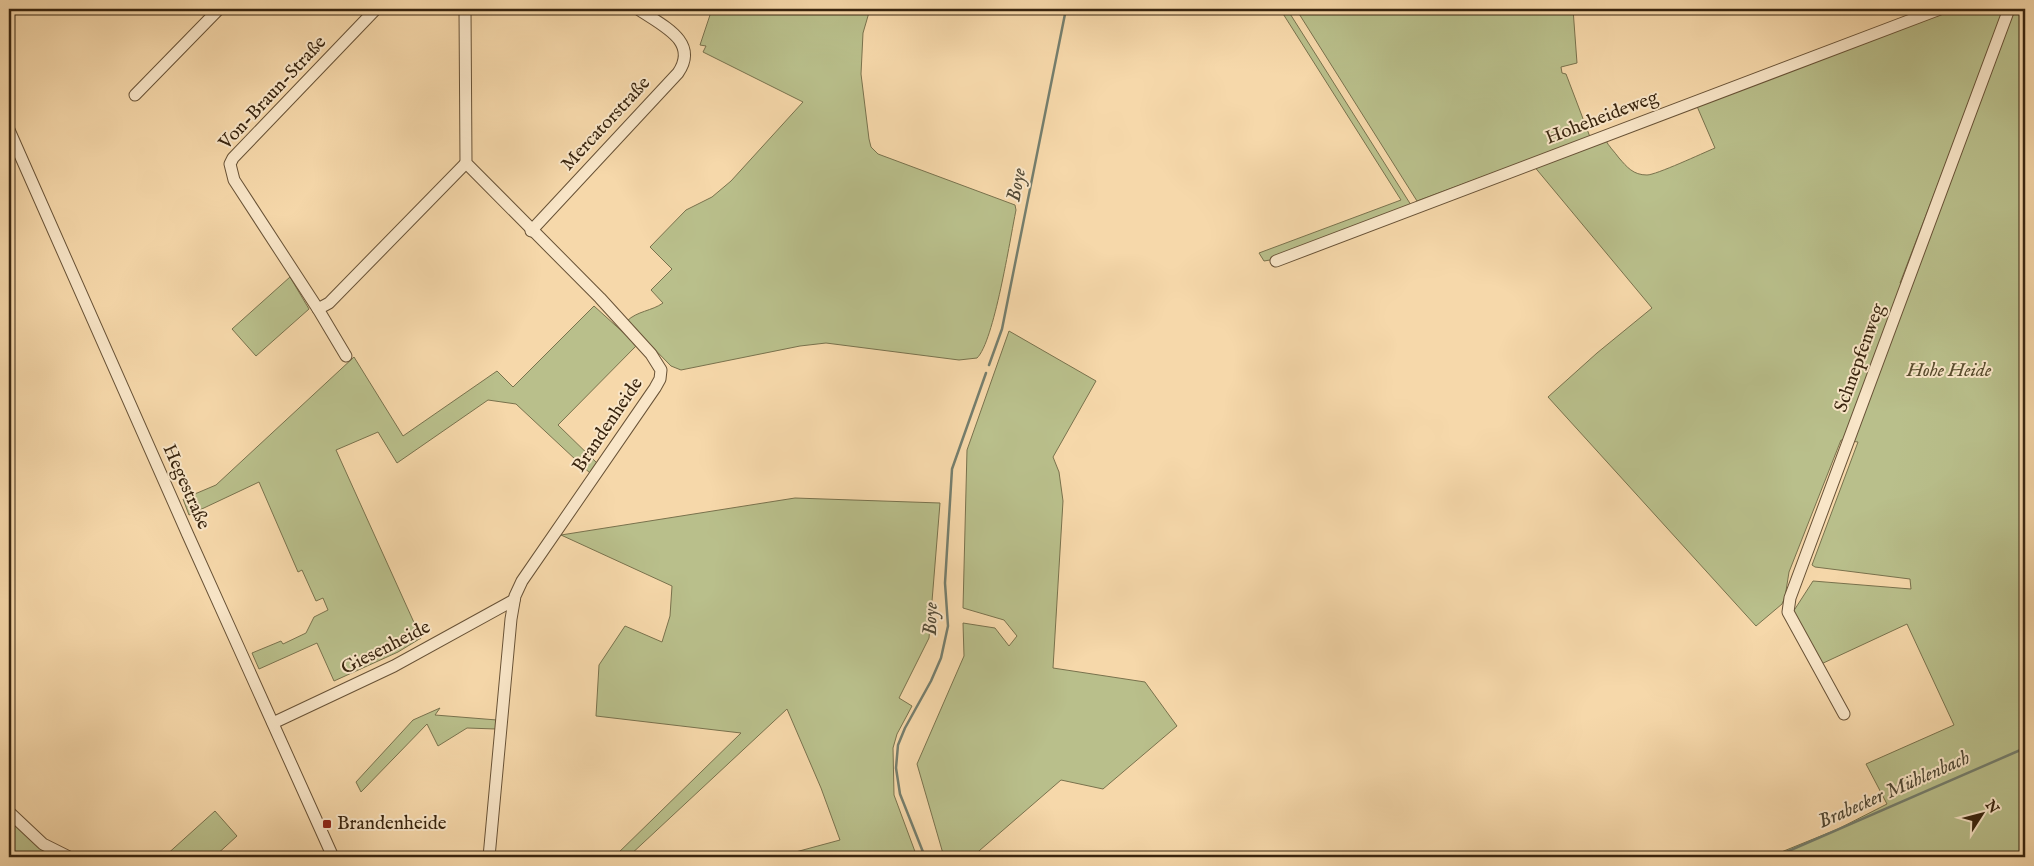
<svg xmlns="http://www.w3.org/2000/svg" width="2034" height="866" font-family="'IM FELL English',serif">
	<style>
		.green { fill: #b9bf8b; stroke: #79724d }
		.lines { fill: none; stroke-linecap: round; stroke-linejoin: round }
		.stream { stroke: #757e6d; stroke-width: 2.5 }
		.minor-casing { stroke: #685236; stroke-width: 13 }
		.minor { stroke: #f9e6c8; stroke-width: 11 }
		.poi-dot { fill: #8f2418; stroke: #f9e6c8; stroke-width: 2 }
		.labels { text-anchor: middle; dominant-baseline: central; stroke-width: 4; stroke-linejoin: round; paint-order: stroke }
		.street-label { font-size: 19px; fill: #39250f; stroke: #f9e6c8 }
		.park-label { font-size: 19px; font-style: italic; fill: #594c2e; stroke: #f9e6c8 }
		.poi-label { font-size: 19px; fill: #39250f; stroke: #f9e6c8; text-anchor: start }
		.water-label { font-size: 20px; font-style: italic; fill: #524a36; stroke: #f9e6c8 }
	</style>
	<rect width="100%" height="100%" fill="#f6d8aa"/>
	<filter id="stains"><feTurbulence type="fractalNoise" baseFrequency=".004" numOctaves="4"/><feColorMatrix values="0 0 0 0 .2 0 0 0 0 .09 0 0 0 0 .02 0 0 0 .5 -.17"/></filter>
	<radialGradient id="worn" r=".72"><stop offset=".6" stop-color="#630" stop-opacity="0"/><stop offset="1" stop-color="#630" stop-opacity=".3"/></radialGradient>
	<g class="green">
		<path d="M 706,9 L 870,9 L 863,33 L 861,74 L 869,139 L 871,147 L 878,154 L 1015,205 L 1016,210 C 1010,239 994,342 977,358 L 959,360 L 826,343 L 800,346 L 681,370 L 671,366 L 627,321 C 637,311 652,311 663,303 L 651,290 L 672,269 L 650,247 L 686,210 L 712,197 L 731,181 L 803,102 L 703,52 L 706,46 L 700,45 L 711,12 Z"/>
		<path d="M 1280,9 L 1287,9 L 1411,205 L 1270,260 L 1264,261 L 1259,253 L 1401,200 Z"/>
		<path d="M 1296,9 L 1573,9 L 1577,63 L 1561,67 L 1562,73 L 1566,74 L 1590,137 L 1417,201 Z"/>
		<path d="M 1947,9 L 2005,9 L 1900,283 L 1913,279 L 2014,9 L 2025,9 L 2025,857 L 1769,857 L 1838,829 L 1887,804 L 1866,764 L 1954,725 L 1907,624 L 1819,665 L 1793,612 L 1813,581 L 1911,589 L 1910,579 L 1815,567 L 1812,565 L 1858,442 L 1841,440 L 1789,572 L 1785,597 L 1782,604 L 1756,626 L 1548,397 L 1597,353 L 1652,308 L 1533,165 L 1605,139 C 1609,147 1614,151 1619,158 C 1627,167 1633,175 1647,175 C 1656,175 1703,153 1715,148 L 1696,104 Z"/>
		<path d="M 290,277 L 309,309 L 256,356 L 232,329 Z"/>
		<path d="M 594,306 L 637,345 L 558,425 L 598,464 L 591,474 L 516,404 L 488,400 L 397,463 L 378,432 L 336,450 L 421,638 L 398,652 L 334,681 L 317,643 L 259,669 L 252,653 L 281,641 L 283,644 L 306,633 L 314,617 L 328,610 L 323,598 L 316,601 L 302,570 L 298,572 L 259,482 L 189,515 L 183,499 L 216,485 L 354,357 L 403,436 L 497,371 L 513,387 Z"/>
		<path d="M 1009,331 L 1096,381 L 1053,457 L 1059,472 L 1063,501 L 1053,668 L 1145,682 L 1177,726 L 1103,789 L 1061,780 L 972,857 L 944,857 L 917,764 L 964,656 L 963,623 L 995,628 L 1009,646 L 1017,636 L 1004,620 L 963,608 L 967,450 Z"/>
		<path d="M 795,498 L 940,503 L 929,638 L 899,698 L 912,706 L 897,734 L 893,748 L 894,795 L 917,857 L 777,857 L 840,840 L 821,788 L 787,709 L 628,857 L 614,857 L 741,733 L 596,716 L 599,665 L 625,626 L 662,642 L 670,616 L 672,586 L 561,535 Z"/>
		<path d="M 440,708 L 435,715 L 497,720 L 496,729 L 467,728 L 438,746 L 427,724 L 361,792 L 356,782 L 413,720 Z"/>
		<path d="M 215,811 L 237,836 L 214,857 L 164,857 Z"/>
		<path d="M 9,817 L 61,857 L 9,857 Z"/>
	</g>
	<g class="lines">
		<g class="stream">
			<path d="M 989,365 L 1002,329 L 1066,9"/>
			<path d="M 925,857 L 900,794 L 896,768 L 898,745 L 905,728 L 931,681 L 941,658 L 948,626 L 945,583 L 952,469 L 986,373"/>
			<path d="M 1775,857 L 2025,748"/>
			<path d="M 2015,857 L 2025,851"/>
		</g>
		<defs>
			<g id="minor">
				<path d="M 376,9 L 233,158 L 230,164 L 234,180 L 318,309 L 329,303 L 466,163"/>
				<path d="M 465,9 L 466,163 L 600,298 L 651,354 L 661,370 L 660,379 L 655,388 L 522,581 L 515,596 L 511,619 L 489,857"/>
				<path d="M 135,95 L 219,9"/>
				<path d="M 9,130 L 188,535 L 333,857"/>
				<path d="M 531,231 L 678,73 C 700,41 661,25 638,9"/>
				<path d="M 1276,261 L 1940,9"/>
				<path d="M 318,309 L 346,356"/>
				<path d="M 1844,714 L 1788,612 L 1790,598 L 2009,9"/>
				<path d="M 273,723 L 394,666 L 514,600"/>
				<path d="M 9,812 L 43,844 L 69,857"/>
			</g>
		</defs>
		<use href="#minor" class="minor-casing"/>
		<use href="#minor" class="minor"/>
	</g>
	<rect class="poi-dot" x="322" y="819" width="10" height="10" rx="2.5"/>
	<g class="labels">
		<g class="street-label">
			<text transform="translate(273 93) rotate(-47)">Von-Braun-Straße</text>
			<text transform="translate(1602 118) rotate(-21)">Hoheheideweg</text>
			<text transform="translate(606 124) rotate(-47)">Mercatorstraße</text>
			<text transform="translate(1860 358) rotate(-70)">Schnepfenweg</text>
			<text transform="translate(608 425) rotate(-56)">Brandenheide</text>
			<text transform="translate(186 487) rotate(66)">Hegestraße</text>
			<text transform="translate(386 648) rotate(-27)">Giesenheide</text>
		</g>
		<g class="park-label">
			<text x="1949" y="371">Hohe Heide</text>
		</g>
		<g class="poi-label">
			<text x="337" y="824">Brandenheide</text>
		</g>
		<g class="water-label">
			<text transform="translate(1017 185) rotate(-79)">Boye</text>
			<text transform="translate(931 619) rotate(-88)">Boye</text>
			<text transform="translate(1894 790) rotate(-24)">Brabecker Mühlenbach</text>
		</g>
	</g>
	<rect width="2034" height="866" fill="none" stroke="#f6d8aa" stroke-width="30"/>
	<rect x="10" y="10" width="2014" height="846" fill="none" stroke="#39250f" stroke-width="2.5"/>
	<rect x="15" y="15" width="2004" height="836" fill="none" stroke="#39250f"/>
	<g transform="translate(1982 814) rotate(54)" stroke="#f9e6c8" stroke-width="4" paint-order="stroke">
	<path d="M0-4L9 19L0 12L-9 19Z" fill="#39250f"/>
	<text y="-8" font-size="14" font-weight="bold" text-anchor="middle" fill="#39250f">N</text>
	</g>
	<rect width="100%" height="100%" filter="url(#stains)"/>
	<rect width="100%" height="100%" fill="url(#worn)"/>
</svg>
